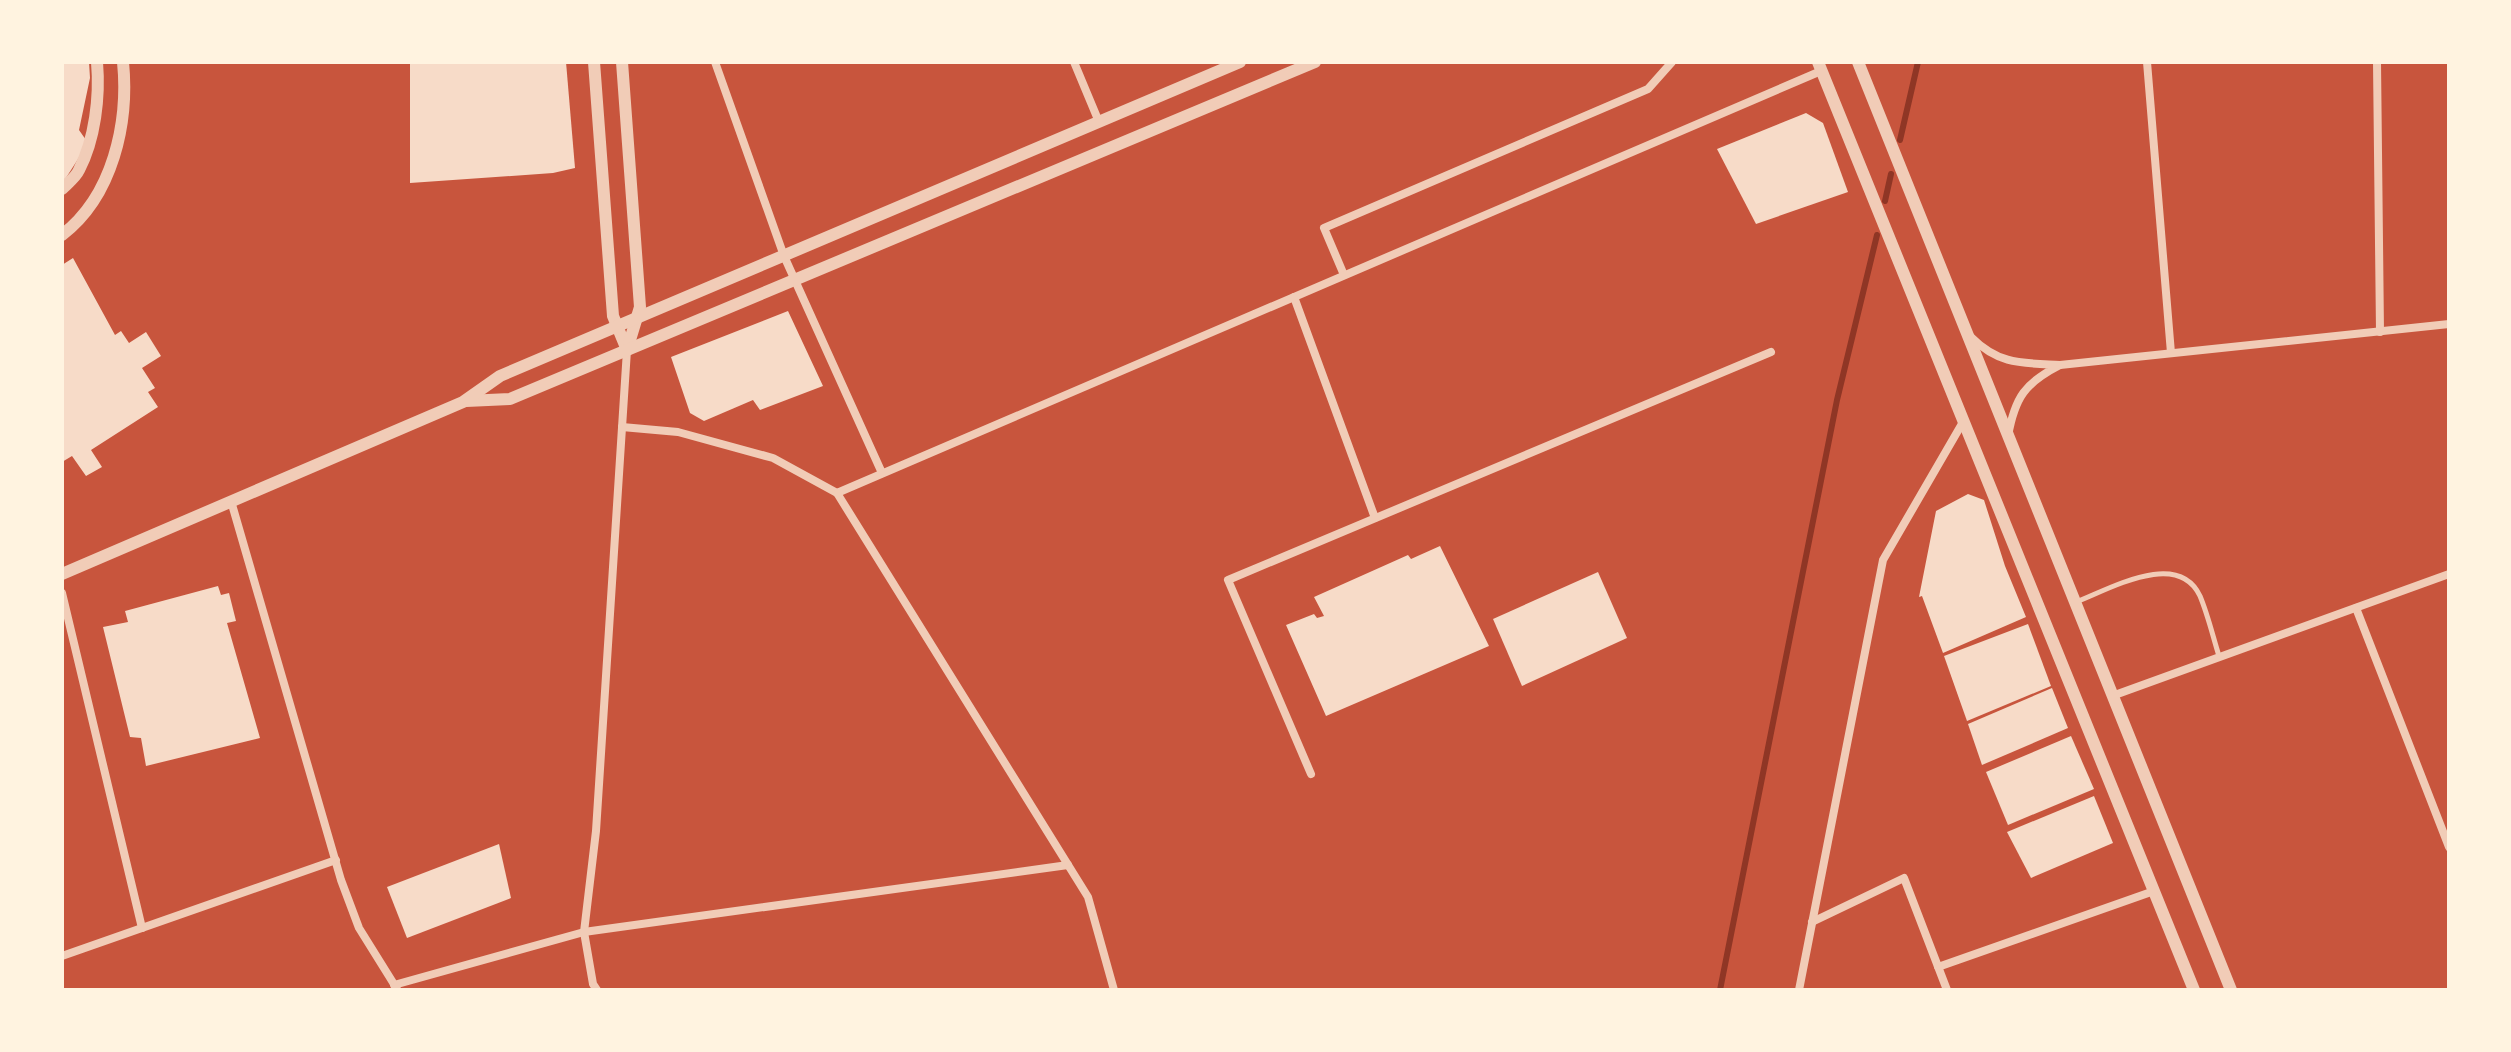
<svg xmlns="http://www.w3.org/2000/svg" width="2511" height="1052" font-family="'Libre Baskerville',serif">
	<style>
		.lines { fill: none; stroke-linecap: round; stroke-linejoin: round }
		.stream { stroke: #8f3625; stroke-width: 6 }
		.building { fill: #f7dbc8 }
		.service { stroke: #f1ccb7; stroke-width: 5 }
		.minor { stroke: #f1ccb7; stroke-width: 8 }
		.tertiary { stroke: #f1ccb7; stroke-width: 12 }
	</style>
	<rect width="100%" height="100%" fill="#c8553d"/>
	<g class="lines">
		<g class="stream">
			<path d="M 1900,140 L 1918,62"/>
			<path d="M 1885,201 L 1891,174"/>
			<path d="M 1720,990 L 1837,400 L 1877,235"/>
		</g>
	</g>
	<g class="building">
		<path d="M 62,62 L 89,62 L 90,78 L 79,130 L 86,140 L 80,156 L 62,184 Z"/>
		<path d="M 566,62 L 575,168 L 553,173 L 410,183 L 410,63 Z"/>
		<path d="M 1806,113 L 1823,123 L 1848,192 L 1756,224 L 1717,149 Z"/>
		<path d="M 73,258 L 115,335 L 121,331 L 129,343 L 146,332 L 161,356 L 142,368 L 155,388 L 148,392 L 158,407 L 91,450 L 102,467 L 86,476 L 72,456 L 62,462 L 62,265 Z"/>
		<path d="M 788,311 L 823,386 L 760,410 L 753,400 L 704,421 L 690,413 L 671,357 Z"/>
		<path d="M 1968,494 L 1984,500 L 2005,566 L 2026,617 L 1943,653 L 1922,596 L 1919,597 L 1936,511 Z"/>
		<path d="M 1440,546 L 1489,646 L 1326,716 L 1286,625 L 1314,614 L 1317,618 L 1324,616 L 1314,597 L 1408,555 L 1411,559 Z"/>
		<path d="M 1598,572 L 1627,638 L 1522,686 L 1493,619 Z"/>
		<path d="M 218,586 L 221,595 L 229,593 L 236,621 L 227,623 L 260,738 L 146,766 L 141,738 L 130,737 L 103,627 L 128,622 L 125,611 Z"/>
		<path d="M 2028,624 L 2051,686 L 1967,721 L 1944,656 Z"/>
		<path d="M 2052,688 L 2068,728 L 1982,765 L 1968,724 Z"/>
		<path d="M 2071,736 L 2094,789 L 2008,825 L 1986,772 Z"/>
		<path d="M 2094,796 L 2113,843 L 2031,878 L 2007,832 Z"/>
		<path d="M 499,844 L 511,898 L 407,938 L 387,887 Z"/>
	</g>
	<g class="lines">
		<path class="service" d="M 2076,602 C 2110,589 2178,549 2200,596 C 2208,615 2213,637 2219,656"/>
		<g class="minor">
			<path d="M 715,62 L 784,256 L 882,473"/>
			<path d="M 1074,62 L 1099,122"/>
			<path d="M 2147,62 L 2171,353"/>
			<path d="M 2377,62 L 2380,332"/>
			<path d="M 1344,275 L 1324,228 L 1648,89 L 1672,62"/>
			<path d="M 1294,297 L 1375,518"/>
			<path d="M 1971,337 C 1999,365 2022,363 2060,365 C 2025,383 2015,397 2008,436"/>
			<path d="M 2060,365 L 2449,324"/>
			<path d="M 622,427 L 678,432 L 773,458 L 837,493 L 1821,71"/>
			<path d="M 837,493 L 1088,897 L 1114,990"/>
			<path d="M 231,501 L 341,880 L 359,928 L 397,989"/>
			<path d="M 62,593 L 142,928"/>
			<path d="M 2356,608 L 2449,847"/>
			<path d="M 2112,696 L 2449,574"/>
			<path d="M 1311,774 L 1228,580 L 1771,352"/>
			<path d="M 1812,922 L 1904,878 L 1947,990"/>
			<path d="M 62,956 L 336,860"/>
			<path d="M 1938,967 L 2154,891"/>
			<path d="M 394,985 L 584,932 L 1068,865"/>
			<path d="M 597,990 L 593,984 L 584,932 L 596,831 L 627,350"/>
			<path d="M 1799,990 L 1883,560 L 1963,422"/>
		</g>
		<g class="tertiary">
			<path d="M 594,62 L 613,316 L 627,350"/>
			<path d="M 622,62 L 640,307 L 627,350"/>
			<path d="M 1818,62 L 2194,990"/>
			<path d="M 1858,62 L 2231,990"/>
			<path d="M 62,189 C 68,183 76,177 79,170 C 95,139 100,97 97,62"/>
			<path d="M 62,235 C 113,196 129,123 123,62"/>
			<path d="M 466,401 L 510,399 L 1315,62"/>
			<path d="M 62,574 L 463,402 L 500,376 L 1240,62"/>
		</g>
	</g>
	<rect width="2511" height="1052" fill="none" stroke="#fff3e0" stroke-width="128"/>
</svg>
